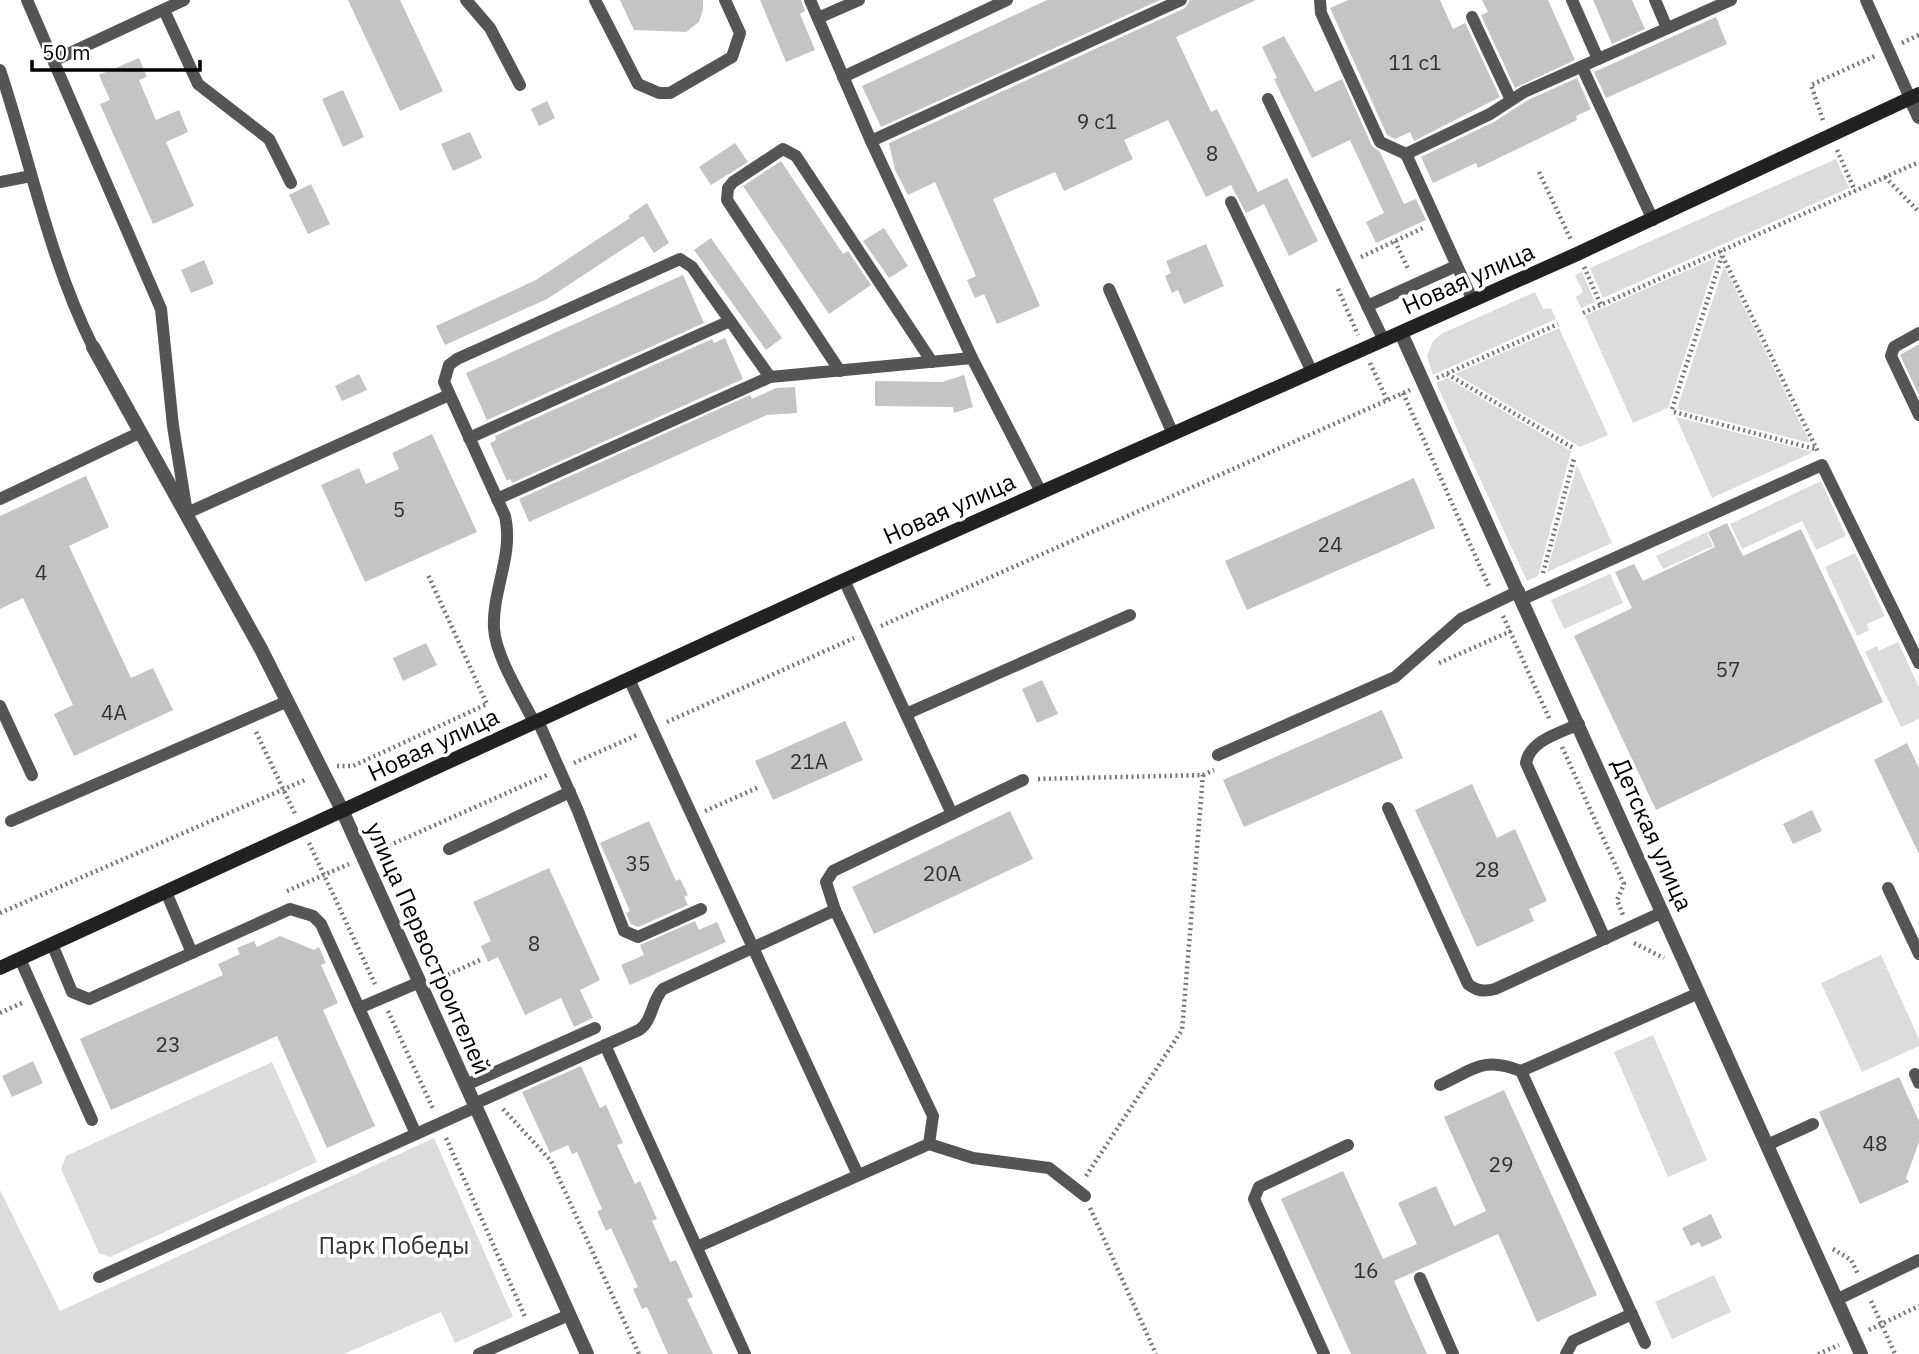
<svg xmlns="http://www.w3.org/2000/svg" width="1919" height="1354" font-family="'IBM Plex Sans',sans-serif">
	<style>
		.green { fill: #dcdcdc }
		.building { fill: #c4c4c4 }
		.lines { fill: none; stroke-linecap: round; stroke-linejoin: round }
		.path { stroke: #777; stroke-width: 4.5; stroke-dasharray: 2 3.5; stroke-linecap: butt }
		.lane { stroke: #555; stroke-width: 12 }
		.street { stroke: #555; stroke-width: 14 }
		.secondary { stroke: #222; stroke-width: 14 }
		.labels { text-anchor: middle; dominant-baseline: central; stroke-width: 7; stroke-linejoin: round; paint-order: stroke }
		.number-label { font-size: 21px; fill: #313131 }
		.street-label { font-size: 24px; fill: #000; stroke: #fff }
		.park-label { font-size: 24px; fill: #333; stroke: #fff }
	</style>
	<rect width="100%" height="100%" fill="#fff"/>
	<g class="green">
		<path d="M 1836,159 L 1849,188 L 1603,298 L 1590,268 Z"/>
		<path d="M 1717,257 L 1668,408 L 1633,423 L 1585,316 Z"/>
		<path d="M 1724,266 L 1810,443 L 1677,409 Z"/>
		<path d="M 1582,272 L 1595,302 L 1581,308 L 1576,297 L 1583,292 L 1575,275 Z"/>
		<path d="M 1535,292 L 1543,309 L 1551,308 L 1556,319 L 1433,375 L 1427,356 L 1433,341 L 1441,334 Z"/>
		<path d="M 1559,328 L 1608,435 L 1580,447 L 1455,374 Z"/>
		<path d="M 1447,378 L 1571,451 L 1538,576 L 1527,581 L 1436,383 Z"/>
		<path d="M 1676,417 L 1813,452 L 1712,498 Z"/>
		<path d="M 1577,465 L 1612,543 L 1547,572 Z"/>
		<path d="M 1821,481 L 1846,536 L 1816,550 L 1802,521 L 1742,549 L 1730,524 Z"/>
		<path d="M 1707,532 L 1713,546 L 1663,569 L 1656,556 Z"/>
		<path d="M 1855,553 L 1885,616 L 1867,624 L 1869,630 L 1857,636 L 1825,567 Z"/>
		<path d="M 1610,574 L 1623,603 L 1564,629 L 1551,600 Z"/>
		<path d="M 1898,642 L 1919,687 L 1919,719 L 1901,727 L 1865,652 L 1877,646 L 1879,651 Z"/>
		<path d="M 1881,955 L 1919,1039 L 1919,1046 L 1862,1072 L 1821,983 Z"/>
		<path d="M 1653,1035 L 1707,1160 L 1668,1177 L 1614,1052 Z"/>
		<path d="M 272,1062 L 317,1162 L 110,1257 L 99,1253 L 61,1169 L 66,1156 Z"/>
		<path d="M 434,1138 L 513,1317 L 455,1343 L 441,1312 L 344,1354 L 0,1354 L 0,1190 L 60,1311 Z"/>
		<path d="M 1714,1275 L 1731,1312 L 1672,1339 L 1655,1302 Z"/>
	</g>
	<g class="building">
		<path d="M 348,0 L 400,0 L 443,91 L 400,111 Z"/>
		<path d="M 620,0 L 703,0 L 703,10 L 699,22 L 686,32 L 634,30 Z"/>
		<path d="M 760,0 L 801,0 L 805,11 L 800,14 L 815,50 L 786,62 Z"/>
		<path d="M 1047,0 L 1160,0 L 881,127 L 862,86 Z"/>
		<path d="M 1190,0 L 1256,0 L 1176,37 L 1211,112 L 1217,109 L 1258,192 L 1287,178 L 1318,241 L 1289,256 L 1264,204 L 1246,213 L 1231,185 L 1206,197 L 1168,120 L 1124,140 L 1133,159 L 1064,191 L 1055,172 L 993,199 L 1040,306 L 997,324 L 984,294 L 975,298 L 967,280 L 976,276 L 935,182 L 908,195 L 895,170 L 889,143 L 1185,8 Z"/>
		<path d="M 1348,0 L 1440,0 L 1453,29 L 1465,23 L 1500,97 L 1414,141 L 1410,132 L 1395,139 L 1387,135 L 1330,8 Z"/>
		<path d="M 1482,0 L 1548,0 L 1575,60 L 1515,88 L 1481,15 L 1488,12 Z"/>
		<path d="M 1593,0 L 1632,0 L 1645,29 L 1612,44 Z"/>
		<path d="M 1716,17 L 1727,44 L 1606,98 L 1594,72 Z"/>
		<path d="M 1284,36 L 1315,92 L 1342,79 L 1372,146 L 1380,152 L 1404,204 L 1416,199 L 1426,220 L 1376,243 L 1366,222 L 1384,213 L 1350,140 L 1312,158 L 1274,79 L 1277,78 L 1262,47 Z"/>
		<path d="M 139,58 L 147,77 L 139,80 L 156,120 L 179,110 L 188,132 L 166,142 L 194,206 L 153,224 L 100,104 L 110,100 L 99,75 Z"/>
		<path d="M 1577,78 L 1591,109 L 1576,116 L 1577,120 L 1478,168 L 1476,163 L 1433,183 L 1421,157 L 1494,122 L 1528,100 Z"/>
		<path d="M 343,90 L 364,137 L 343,147 L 322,99 Z"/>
		<path d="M 547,101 L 555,118 L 539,126 L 531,109 Z"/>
		<path d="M 470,132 L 482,158 L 453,171 L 441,144 Z"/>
		<path d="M 735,143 L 748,162 L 711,185 L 699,167 Z"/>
		<path d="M 781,161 L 843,254 L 848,251 L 871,285 L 829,314 L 743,186 Z"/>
		<path d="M 311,184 L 330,224 L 308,234 L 289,195 Z"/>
		<path d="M 647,203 L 669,243 L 654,253 L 643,236 L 547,299 L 445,345 L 436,326 L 536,280 L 630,218 L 628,216 Z"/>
		<path d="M 884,228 L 908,266 L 889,278 L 863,241 Z"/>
		<path d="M 711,238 L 782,338 L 766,350 L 694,250 Z"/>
		<path d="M 1206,244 L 1224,286 L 1184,304 L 1178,290 L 1172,293 L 1165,276 L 1171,273 L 1166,261 Z"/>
		<path d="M 204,260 L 214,284 L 191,293 L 181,270 Z"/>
		<path d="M 683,275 L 704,323 L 487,420 L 466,373 Z"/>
		<path d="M 725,338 L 743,379 L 512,483 L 510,479 L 507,481 L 490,443 L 496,440 L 495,436 L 712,339 L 714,343 Z"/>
		<path d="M 1919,344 L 1919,395 L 1900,355 Z"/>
		<path d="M 359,374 L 367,390 L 342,401 L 335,386 Z"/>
		<path d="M 964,375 L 973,407 L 954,413 L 953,407 L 875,406 L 875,381 L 942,382 Z"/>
		<path d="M 795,387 L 797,413 L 767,415 L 529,522 L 519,499 L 750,395 L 752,399 L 776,388 Z"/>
		<path d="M 432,434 L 477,532 L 365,582 L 321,485 L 359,468 L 366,484 L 399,469 L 392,453 Z"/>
		<path d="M 86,476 L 109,527 L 69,546 L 131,678 L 153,668 L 173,710 L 74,756 L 54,714 L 73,705 L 23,598 L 0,609 L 0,516 Z"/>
		<path d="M 1414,478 L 1435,528 L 1247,610 L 1225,561 Z"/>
		<path d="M 1727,523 L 1743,556 L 1801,529 L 1883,702 L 1656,810 L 1574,636 L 1632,608 L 1615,572 L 1634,564 L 1643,581 L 1715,547 L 1708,532 Z"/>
		<path d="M 426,643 L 437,665 L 403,681 L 393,658 Z"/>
		<path d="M 1042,680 L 1058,714 L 1037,723 L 1022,689 Z"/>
		<path d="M 1382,710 L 1403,758 L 1244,827 L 1223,780 Z"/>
		<path d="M 845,721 L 863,760 L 773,800 L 755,761 Z"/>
		<path d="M 1907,743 L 1919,768 L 1919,854 L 1874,760 Z"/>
		<path d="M 1472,784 L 1497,838 L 1515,829 L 1547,901 L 1529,909 L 1534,921 L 1477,947 L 1415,810 Z"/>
		<path d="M 1812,810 L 1822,831 L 1793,844 L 1783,824 Z"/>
		<path d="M 1010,811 L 1033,859 L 874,934 L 852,887 Z"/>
		<path d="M 649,821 L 676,881 L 680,879 L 688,895 L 684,897 L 688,905 L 638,927 L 631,924 L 626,913 L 630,911 L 600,843 Z"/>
		<path d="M 549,868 L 600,980 L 580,990 L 593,1018 L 574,1027 L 561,998 L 525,1015 L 498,957 L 488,962 L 481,946 L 491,941 L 473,902 Z"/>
		<path d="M 695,921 L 699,930 L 717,922 L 726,942 L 630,985 L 621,965 L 644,955 L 640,945 Z"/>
		<path d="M 280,936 L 314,950 L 319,947 L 326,963 L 321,965 L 338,1003 L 323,1010 L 375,1126 L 327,1148 L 277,1036 L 111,1110 L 80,1039 L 223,975 L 218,964 L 240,954 L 237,948 L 254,941 L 257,947 Z"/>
		<path d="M 33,1061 L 43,1083 L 12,1097 L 2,1076 Z"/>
		<path d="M 581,1066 L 600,1108 L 606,1105 L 623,1143 L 617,1145 L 635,1184 L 640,1181 L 657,1219 L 652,1221 L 670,1262 L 676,1260 L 693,1297 L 687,1299 L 713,1354 L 668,1354 L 647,1307 L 642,1309 L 633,1289 L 638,1287 L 611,1228 L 606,1231 L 597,1211 L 602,1209 L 577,1152 L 572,1154 L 568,1145 L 550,1153 L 522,1092 Z"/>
		<path d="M 1899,1077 L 1919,1121 L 1919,1142 L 1906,1178 L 1909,1182 L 1860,1204 L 1819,1112 Z"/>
		<path d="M 1504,1090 L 1597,1295 L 1537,1322 L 1498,1234 L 1394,1281 L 1427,1354 L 1351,1354 L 1281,1199 L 1343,1171 L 1383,1259 L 1417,1244 L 1398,1203 L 1436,1186 L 1454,1226 L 1486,1211 L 1444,1117 Z"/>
		<path d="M 1711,1214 L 1722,1238 L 1702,1247 L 1699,1242 L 1691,1246 L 1682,1228 Z"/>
	</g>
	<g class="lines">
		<g class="path">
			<path d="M 1902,43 L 1919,35"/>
			<path d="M 1823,120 L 1811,85 L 1875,56"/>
			<path d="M 1837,150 L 1855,191"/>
			<path d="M 1539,172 L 1571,240"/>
			<path d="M 1885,177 L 1919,212"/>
			<path d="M 1395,241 L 1409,271"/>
			<path d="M 1720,251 L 1818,452"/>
			<path d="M 1361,257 L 1423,228"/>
			<path d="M 1584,267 L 1601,305"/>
			<path d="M 1338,289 L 1358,335"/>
			<path d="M 1583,313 L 1919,162"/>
			<path d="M 1370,363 L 1387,400"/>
			<path d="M 1447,374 L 1575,449"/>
			<path d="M 1437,378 L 1558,324"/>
			<path d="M 1403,393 L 1490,589"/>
			<path d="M 1672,409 L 1722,256"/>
			<path d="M 1674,412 L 1815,449"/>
			<path d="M 1543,573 L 1574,459"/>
			<path d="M 1503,616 L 1550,720"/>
			<path d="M 881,626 L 1410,390"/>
			<path d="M 1439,663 L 1511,631"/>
			<path d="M 667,722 L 854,638"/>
			<path d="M 256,732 L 296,816"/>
			<path d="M 1562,747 L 1624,884 L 1617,900 L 1623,915"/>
			<path d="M 574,763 L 637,735"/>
			<path d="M 337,766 L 353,766 L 487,704 L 428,575"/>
			<path d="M 1038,779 L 1203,775 L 1214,770"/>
			<path d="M 705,811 L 759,787"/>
			<path d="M 309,843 L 375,984"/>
			<path d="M 385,848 L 481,1063"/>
			<path d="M 379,850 L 547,775"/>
			<path d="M 287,891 L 349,864"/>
			<path d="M 0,913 L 307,779"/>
			<path d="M 1634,943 L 1664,958"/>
			<path d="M 443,977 L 482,959"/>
			<path d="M 388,1011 L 434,1111"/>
			<path d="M 0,1013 L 24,1002"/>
			<path d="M 503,1109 L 551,1161 L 639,1354"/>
			<path d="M 446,1138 L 526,1319"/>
			<path d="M 1086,1176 L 1182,1030 L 1203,775"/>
			<path d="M 1090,1208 L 1156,1354"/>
			<path d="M 1833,1249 L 1851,1260 L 1858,1274"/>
			<path d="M 1871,1301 L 1895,1354"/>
			<path d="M 1869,1330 L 1919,1306"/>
			<path d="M 1818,1354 L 1839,1345"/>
		</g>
		<g class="lane">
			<path d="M 27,0 L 161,309 L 173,426 L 187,513 L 449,395"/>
			<path d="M 466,0 L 490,28 L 520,85"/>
			<path d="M 595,0 L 638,84 L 659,93 L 670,93 L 732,57 L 740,33 L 725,0"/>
			<path d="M 810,0 L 871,141 L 972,358"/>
			<path d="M 1320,0 L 1321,13 L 1380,142 L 1406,154 L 1473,301"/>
			<path d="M 1572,0 L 1598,59"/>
			<path d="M 1655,0 L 1667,28"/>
			<path d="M 1866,0 L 1910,98"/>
			<path d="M 164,10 L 198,84 L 269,139 L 291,183"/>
			<path d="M 1472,17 L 1511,100"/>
			<path d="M 818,18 L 859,0"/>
			<path d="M 55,60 L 184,0"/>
			<path d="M 1582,67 L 1653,220"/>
			<path d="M 0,70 C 31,163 49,259 93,347"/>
			<path d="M 843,77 L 1007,0"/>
			<path d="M 1268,99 L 1384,341"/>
			<path d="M 871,141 L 1181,0"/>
			<path d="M 1406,154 L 1490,114 L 1524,92 L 1731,0"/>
			<path d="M 0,182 L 31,176"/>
			<path d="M 1231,202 L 1312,372"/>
			<path d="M 1109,289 L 1173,434"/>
			<path d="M 1367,306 L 1456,266"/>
			<path d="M 1919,333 L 1894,347 L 1891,356 L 1919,415"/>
			<path d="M 840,371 L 727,200 L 728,188 L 733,182 L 783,149 L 796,156 L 932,362"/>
			<path d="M 469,438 L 730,321"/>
			<path d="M 0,499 L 141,432"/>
			<path d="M 497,499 L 770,377 L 972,358 L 1041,492"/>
			<path d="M 844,580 L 952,814"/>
			<path d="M 1523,599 L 1822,465 L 1919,663"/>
			<path d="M 629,679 L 858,1175"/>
			<path d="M 0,706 L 32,775"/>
			<path d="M 906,714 L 1130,615"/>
			<path d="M 538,721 L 578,811 L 624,931 L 638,937 L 701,909"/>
			<path d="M 534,722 C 522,698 495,655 494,628 C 492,591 514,554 505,516 L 444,382 L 449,365 L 457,359 L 680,259 L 692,267 L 770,377"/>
			<path d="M 1579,724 C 1560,733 1530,740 1526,763 L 1605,939"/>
			<path d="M 1218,755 L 1395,677 L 1461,619 L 1519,591"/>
			<path d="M 1388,808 L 1468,984 C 1477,991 1484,992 1495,989 L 1663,912"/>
			<path d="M 11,821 L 288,701"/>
			<path d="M 449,849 L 570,792"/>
			<path d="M 1888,888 L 1919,954"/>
			<path d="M 166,892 L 192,953"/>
			<path d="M 52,944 L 72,992 L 89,999 L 290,909 L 313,916 L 321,924 L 416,1134"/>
			<path d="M 20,959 L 92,1120"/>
			<path d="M 359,1008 L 420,982"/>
			<path d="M 605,1045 L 745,1354"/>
			<path d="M 1521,1071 L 1699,993"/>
			<path d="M 1915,1074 L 1919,1083"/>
			<path d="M 466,1085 L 595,1028"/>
			<path d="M 1440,1085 C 1475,1069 1483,1056 1521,1071 L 1645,1343"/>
			<path d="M 474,1104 L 639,1030 C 653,1021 651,1001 663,989 L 835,910"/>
			<path d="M 929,1144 L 933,1116 L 835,910 L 826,882 L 833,871 L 1023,780"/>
			<path d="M 1767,1145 L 1813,1124"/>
			<path d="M 697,1247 L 929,1144 L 973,1158 L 1049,1168 L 1085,1196"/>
			<path d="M 99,1277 L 476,1107"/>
			<path d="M 1420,1278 L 1453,1354"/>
			<path d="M 1836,1300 L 1919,1260"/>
			<path d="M 479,1354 L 569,1315"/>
			<path d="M 1324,1354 L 1254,1199 L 1259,1187 L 1348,1145"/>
			<path d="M 1566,1354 L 1573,1341 L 1632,1314"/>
		</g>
		<g class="street">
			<path d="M 1910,98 L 1919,117"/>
			<path d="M 1401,333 L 1861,1354"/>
			<path d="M 93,347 L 261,649 L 342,810 L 587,1354"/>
		</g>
		<path class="secondary" d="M 0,968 L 844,580 L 1577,254 L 1919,94"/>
	</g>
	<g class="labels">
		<g class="number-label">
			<text x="1415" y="62">11 с1</text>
			<text x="1097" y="121">9 с1</text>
			<text x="1212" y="153">8</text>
			<text x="399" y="509">5</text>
			<text x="1330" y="544">24</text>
			<text x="41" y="572">4</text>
			<text x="1728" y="669">57</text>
			<text x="114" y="712">4А</text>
			<text x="809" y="761">21А</text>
			<text x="638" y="863">35</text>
			<text x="1487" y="869">28</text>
			<text x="942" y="873">20А</text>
			<text x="534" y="943">8</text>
			<text x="168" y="1044">23</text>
			<text x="1875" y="1143">48</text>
			<text x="1501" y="1164">29</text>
			<text x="1366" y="1270">16</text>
		</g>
		<g class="street-label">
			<text transform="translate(1468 278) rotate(-24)">Новая улица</text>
			<text transform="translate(949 508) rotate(-24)">Новая улица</text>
			<text transform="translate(433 744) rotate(-25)">Новая улица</text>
			<text transform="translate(1653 834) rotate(66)">Детская улица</text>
			<text transform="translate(429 948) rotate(66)">улица Первостроителей</text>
		</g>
		<g class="park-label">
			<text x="394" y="1245">Парк Победы</text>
		</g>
	</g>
	<path d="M32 60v10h168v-10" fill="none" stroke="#000000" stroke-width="3.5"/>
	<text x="42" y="60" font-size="21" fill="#000000" stroke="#ffffff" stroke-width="5" paint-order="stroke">50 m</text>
</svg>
